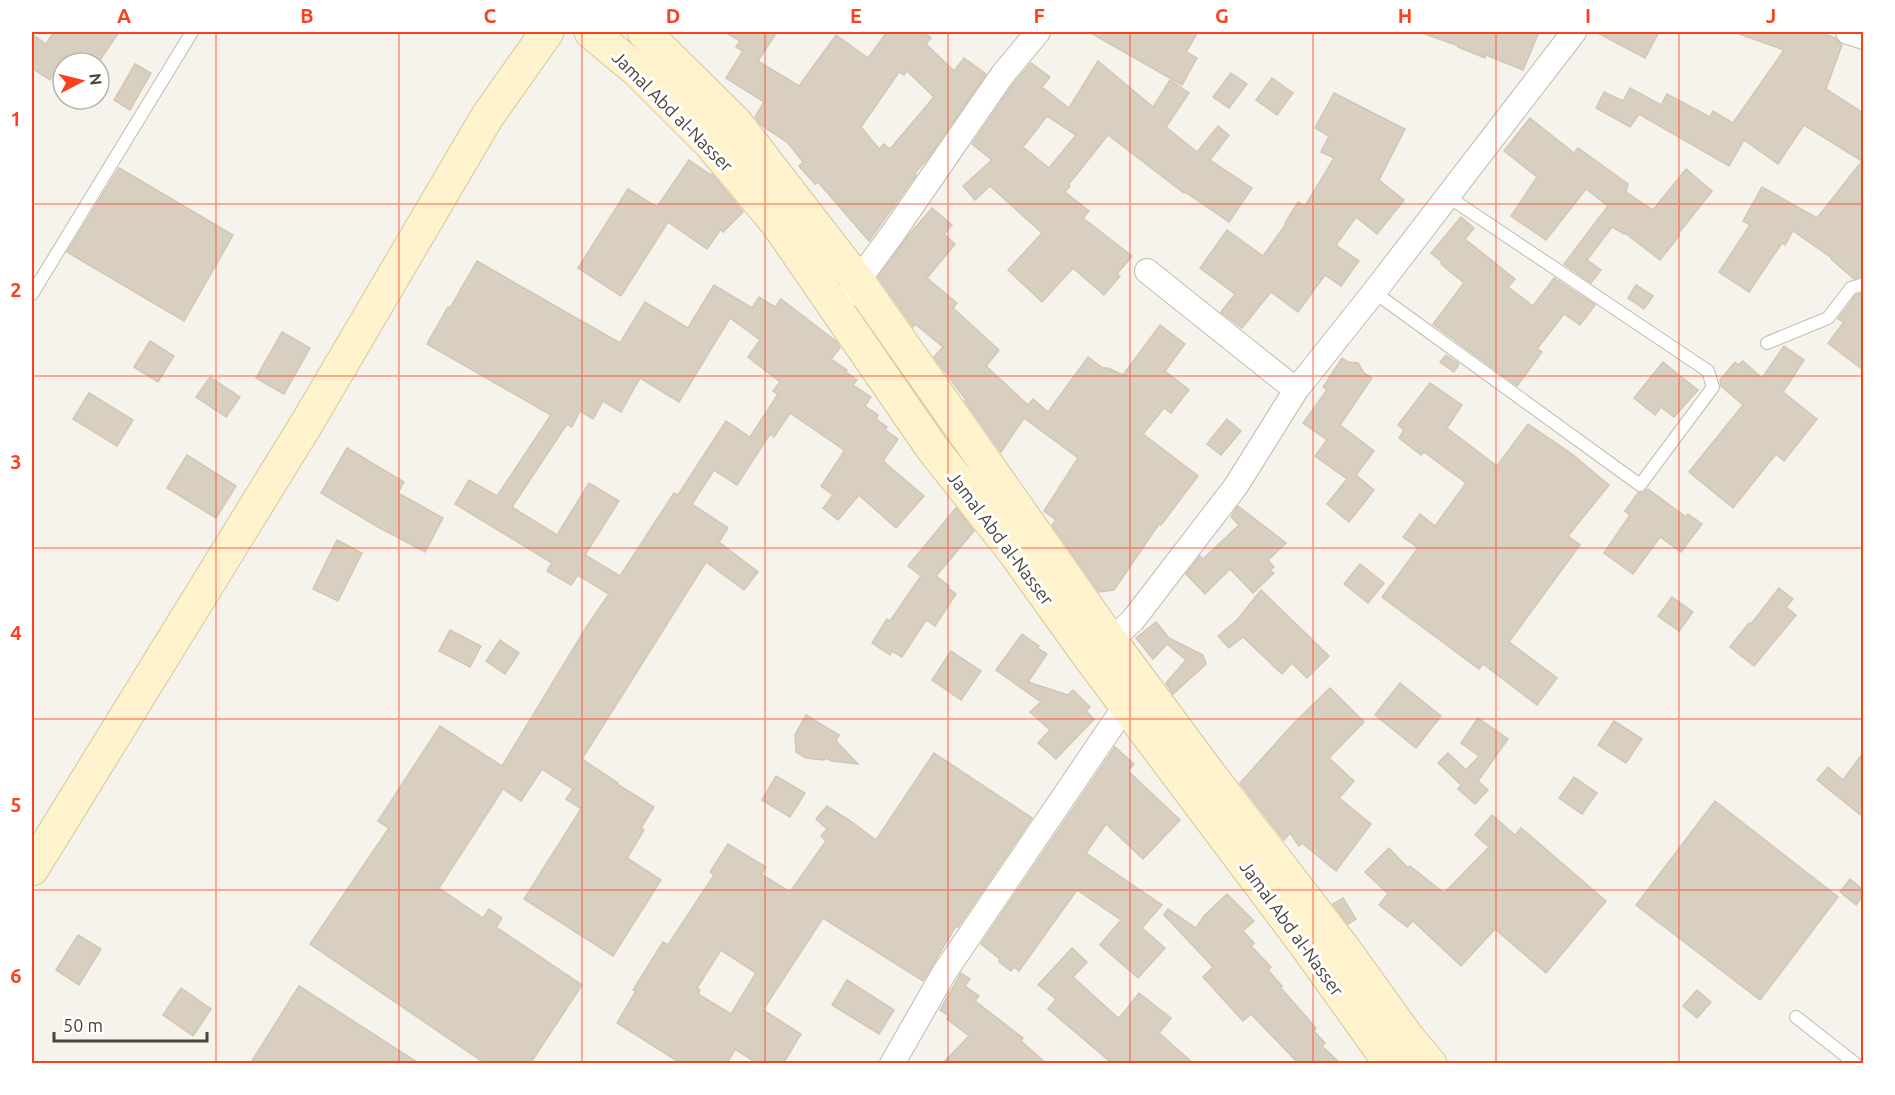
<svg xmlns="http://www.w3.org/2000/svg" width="1895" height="1095" font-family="Ubuntu,sans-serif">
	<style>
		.building { fill: #d8cfc1; stroke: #d3c7b4; stroke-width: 1.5; fill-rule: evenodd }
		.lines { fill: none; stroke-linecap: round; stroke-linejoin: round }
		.service-casing { stroke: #c2bbae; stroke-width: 14 }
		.minor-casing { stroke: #c2bbae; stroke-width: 26 }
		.secondary-casing { stroke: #d6c79b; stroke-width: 35 }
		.service { stroke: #fff; stroke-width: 12 }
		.minor { stroke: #fff; stroke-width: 24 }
		.secondary { stroke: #fff3cd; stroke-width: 33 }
		.grid { fill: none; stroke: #fc3f1d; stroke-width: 1.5; stroke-opacity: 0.55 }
		.labels { text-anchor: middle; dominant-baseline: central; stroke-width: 6; stroke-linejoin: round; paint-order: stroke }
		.street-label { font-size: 18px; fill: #4b4439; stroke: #fff }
		.neatline { fill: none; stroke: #fc3f1d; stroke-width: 2 }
		.grid-label { font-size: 20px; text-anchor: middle; font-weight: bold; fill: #fc3f1d }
	</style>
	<rect width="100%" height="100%" fill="#f6f3ec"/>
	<g class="building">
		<path d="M 54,32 L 119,32 L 98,63 L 63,63 L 63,72 L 57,68 L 50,80 L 32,68 L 32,34 L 46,44 Z"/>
		<path d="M 725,32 L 777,32 L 758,61 L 799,86 L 836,35 L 868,58 L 887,32 L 923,32 L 931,38 L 926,44 L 954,71 L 964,58 L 986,74 L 928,158 L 915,173 L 916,175 L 869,241 L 818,182 L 815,184 L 799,166 L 803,162 L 787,142 L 761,125 L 755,117 L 764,102 L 726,78 L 743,51 L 736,47 L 740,41 ZM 907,71 L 934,97 L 890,149 L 884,144 L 879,149 L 861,127 L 899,72 L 904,75 Z"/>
		<path d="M 1089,32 L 1198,32 L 1186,52 L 1197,58 L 1182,85 Z"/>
		<path d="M 1426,32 L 1539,32 L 1523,70 L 1486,55 L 1485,58 L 1458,47 L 1459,46 L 1425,34 Z"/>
		<path d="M 1596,32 L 1659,32 L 1645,58 Z"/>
		<path d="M 1739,32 L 1819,32 L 1835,38 L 1842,45 L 1826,89 L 1863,113 L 1863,276 L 1854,279 L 1831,259 L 1832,258 L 1793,231 L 1785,245 L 1782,243 L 1749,292 L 1719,272 L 1750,225 L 1743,221 L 1762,187 L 1817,218 L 1862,161 L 1804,125 L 1778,164 L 1744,140 L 1729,166 L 1639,114 L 1630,127 L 1596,108 L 1604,92 L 1623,101 L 1630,88 L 1661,105 L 1667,94 L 1710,117 L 1713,111 L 1733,123 L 1784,50 L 1739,34 Z"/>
		<path d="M 1098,61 L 1153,107 L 1170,80 L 1189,93 L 1166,127 L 1197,152 L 1218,126 L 1229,135 L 1210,160 L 1252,188 L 1229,222 L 1185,192 L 1184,193 L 1108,135 L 1069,184 L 1070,186 L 1065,192 L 1089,211 L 1083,218 L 1132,256 L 1117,274 L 1120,276 L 1104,295 L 1073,268 L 1042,302 L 1008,270 L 1042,233 L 990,186 L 975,200 L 963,186 L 992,160 L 972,144 L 1014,83 L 1031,63 L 1050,77 L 1042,87 L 1069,108 ZM 1047,116 L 1076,135 L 1049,168 L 1023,147 Z"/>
		<path d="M 135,64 L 151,73 L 130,110 L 114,100 Z"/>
		<path d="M 1231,73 L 1247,84 L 1229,108 L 1213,97 Z"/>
		<path d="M 1272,78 L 1293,93 L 1277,115 L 1256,100 Z"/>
		<path d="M 1334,93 L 1405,129 L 1379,180 L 1404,200 L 1377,234 L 1356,217 L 1336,245 L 1359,261 L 1341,286 L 1325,275 L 1298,312 L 1271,292 L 1242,328 L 1221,312 L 1235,294 L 1200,268 L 1227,230 L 1263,256 L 1286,224 L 1285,223 L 1298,202 L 1305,206 L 1334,158 L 1321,152 L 1329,136 L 1315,128 Z"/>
		<path d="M 1530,118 L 1574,153 L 1578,148 L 1628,184 L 1626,192 L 1653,210 L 1686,169 L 1712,191 L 1678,234 L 1679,236 L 1660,260 L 1625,233 L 1624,234 L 1612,227 L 1587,260 L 1601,270 L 1591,283 L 1564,264 L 1608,206 L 1586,189 L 1546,240 L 1511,216 L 1537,177 L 1504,151 Z"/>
		<path d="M 689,160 L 711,175 L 712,174 L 743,212 L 723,232 L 721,229 L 707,249 L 668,222 L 621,296 L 578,268 L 628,189 L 657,207 Z"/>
		<path d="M 119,168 L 233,235 L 184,321 L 67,252 Z"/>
		<path d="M 932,208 L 952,225 L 944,234 L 955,244 L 927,278 L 957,303 L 953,308 L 999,350 L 986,366 L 1028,405 L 1033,399 L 1048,412 L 1088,357 L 1103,368 L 1108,368 L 1123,375 L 1160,325 L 1185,344 L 1165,371 L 1189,390 L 1171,413 L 1164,408 L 1143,434 L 1198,476 L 1161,525 L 1159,524 L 1114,590 L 1099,592 L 1052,525 L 1056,520 L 1044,511 L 1078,458 L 1024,418 L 1001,452 L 965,401 L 966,400 L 934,357 L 943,347 L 915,324 L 913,327 L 878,277 L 908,236 Z"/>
		<path d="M 1461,217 L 1474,228 L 1465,239 L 1515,279 L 1508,287 L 1533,306 L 1554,278 L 1595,305 L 1580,325 L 1564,314 L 1537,349 L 1542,352 L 1517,386 L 1433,324 L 1464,283 L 1441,264 L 1442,262 L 1431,253 Z"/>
		<path d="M 477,261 L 620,343 L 645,302 L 688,328 L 714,285 L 752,308 L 759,297 L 775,307 L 781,299 L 837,342 L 840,348 L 831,359 L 847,370 L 846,372 L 857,380 L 853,385 L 871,397 L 865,406 L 878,415 L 876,419 L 887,427 L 885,430 L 898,439 L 883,461 L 924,496 L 896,528 L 859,495 L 838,520 L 823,508 L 833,495 L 821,486 L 843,453 L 844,450 L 790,413 L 774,437 L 770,434 L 737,485 L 714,470 L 692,504 L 728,528 L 719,542 L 758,572 L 744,590 L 706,562 L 582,759 L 618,783 L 617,784 L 654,807 L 641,828 L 644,830 L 627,858 L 661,880 L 613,956 L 524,899 L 581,809 L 566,799 L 573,789 L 542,769 L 521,801 L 503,789 L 439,888 L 483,918 L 489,909 L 502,918 L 496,927 L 582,985 L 530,1064 L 486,1064 L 310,944 L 389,828 L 378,821 L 440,726 L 502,766 L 587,626 L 609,594 L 578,575 L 571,585 L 547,571 L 552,563 L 455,504 L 469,480 L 497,496 L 551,415 L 427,344 L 448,307 L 450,308 ZM 730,318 L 760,340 L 748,357 L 780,382 L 773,391 L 778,394 L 750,437 L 726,421 L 678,495 L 674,493 L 620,576 L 585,555 L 619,501 L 589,483 L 557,535 L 512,507 L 567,424 L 572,427 L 580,411 L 593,419 L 603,401 L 621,412 L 640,378 L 679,402 Z"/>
		<path d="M 1636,285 L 1653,296 L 1644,309 L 1628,298 Z"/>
		<path d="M 1863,293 L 1863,370 L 1828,343 L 1844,322 L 1838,319 L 1856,295 Z"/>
		<path d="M 282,332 L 310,348 L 284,394 L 256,378 Z"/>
		<path d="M 150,341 L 174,356 L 158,382 L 134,367 Z"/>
		<path d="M 1784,346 L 1804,360 L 1783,392 L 1817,419 L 1784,461 L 1776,454 L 1733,508 L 1689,472 L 1743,405 L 1721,386 L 1720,380 L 1735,362 L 1738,365 L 1743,361 L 1762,378 Z"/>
		<path d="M 1446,355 L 1459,364 L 1454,372 L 1440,362 Z"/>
		<path d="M 1342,358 L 1348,362 L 1358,363 L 1364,373 L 1372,378 L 1340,425 L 1374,451 L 1356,475 L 1374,490 L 1349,522 L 1327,504 L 1347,479 L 1315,456 L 1327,440 L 1303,423 L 1327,390 L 1323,387 Z"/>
		<path d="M 1663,362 L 1698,390 L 1674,417 L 1661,407 L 1655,415 L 1634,398 Z"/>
		<path d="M 210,377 L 240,397 L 226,417 L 196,397 Z"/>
		<path d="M 1430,383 L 1462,405 L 1447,428 L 1497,466 L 1528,424 L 1572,454 L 1609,485 L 1568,536 L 1580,545 L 1509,642 L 1557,678 L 1537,705 L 1483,664 L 1479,669 L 1382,597 L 1418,548 L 1403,537 L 1420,514 L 1435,526 L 1466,483 L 1424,452 L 1421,455 L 1399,438 L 1404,430 L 1398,425 Z"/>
		<path d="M 89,393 L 133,420 L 117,446 L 73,419 Z"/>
		<path d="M 1227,419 L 1241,431 L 1221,455 L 1207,444 Z"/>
		<path d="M 347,448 L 404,482 L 398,493 L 443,518 L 425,552 L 378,527 L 321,493 Z"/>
		<path d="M 187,455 L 236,486 L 216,518 L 167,488 Z"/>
		<path d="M 1648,489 L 1686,517 L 1688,514 L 1702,524 L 1681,552 L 1660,537 L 1633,574 L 1604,553 L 1630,515 L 1625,511 L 1638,493 L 1643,493 Z"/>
		<path d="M 1238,506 L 1286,543 L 1268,560 L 1274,567 L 1270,570 L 1274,573 L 1253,593 L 1230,569 L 1205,594 L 1186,574 L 1200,556 L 1203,559 L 1239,525 L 1231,517 Z"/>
		<path d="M 956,508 L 974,531 L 936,576 L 949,586 L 948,588 L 956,594 L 935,626 L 926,620 L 902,657 L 892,651 L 890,655 L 872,643 L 887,619 L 890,621 L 921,576 L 908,566 Z"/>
		<path d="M 337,540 L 362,553 L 338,601 L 313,589 Z"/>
		<path d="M 1360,564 L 1384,583 L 1368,603 L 1344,584 Z"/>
		<path d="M 1779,588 L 1793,599 L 1786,607 L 1796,615 L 1754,666 L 1730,647 L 1749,623 L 1751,624 Z"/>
		<path d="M 1261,590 L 1329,656 L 1307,678 L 1292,663 L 1282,674 L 1243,637 L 1229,648 L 1218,636 L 1237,620 Z"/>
		<path d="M 1672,597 L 1693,612 L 1679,631 L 1658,616 Z"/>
		<path d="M 1156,622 L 1169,638 L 1203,655 L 1206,664 L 1173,694 L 1166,683 L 1186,660 L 1167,644 L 1153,659 L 1136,638 Z"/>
		<path d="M 450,630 L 481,646 L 470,667 L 439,651 Z"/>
		<path d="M 1022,634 L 1039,646 L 1037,648 L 1047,654 L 1028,682 L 1068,695 L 1073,690 L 1090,707 L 1086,711 L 1094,719 L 1056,759 L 1038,743 L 1050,730 L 1030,712 L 1041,702 L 996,670 Z"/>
		<path d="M 500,640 L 519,653 L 505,674 L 486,661 Z"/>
		<path d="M 951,651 L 981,671 L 961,700 L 932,680 Z"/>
		<path d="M 1400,683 L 1441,716 L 1416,748 L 1375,715 Z"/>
		<path d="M 1330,688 L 1364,722 L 1329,758 L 1354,781 L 1339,798 L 1371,824 L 1336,871 L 1302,843 L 1299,846 L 1290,833 L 1284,840 L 1240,783 L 1294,723 Z"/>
		<path d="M 806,715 L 839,735 L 836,741 L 858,764 L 832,761 L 826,758 L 824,760 L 806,758 L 796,752 L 795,735 Z"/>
		<path d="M 1478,718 L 1508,739 L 1478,781 L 1488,790 L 1475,804 L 1458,789 L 1461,785 L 1438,763 L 1448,753 L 1466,770 L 1479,756 L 1461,743 Z"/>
		<path d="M 1614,721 L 1642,739 L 1626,763 L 1598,745 Z"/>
		<path d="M 1115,747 L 1134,764 L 1128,771 L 1180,820 L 1143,859 L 1106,824 L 1086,853 L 1162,905 L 1142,928 L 1165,948 L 1138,978 L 1100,945 L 1121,920 L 1077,890 L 1019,971 L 1014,967 L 1011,971 L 999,962 L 1000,959 L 981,944 Z"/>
		<path d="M 934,753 L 1032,818 L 958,927 L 956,926 L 923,981 L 823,918 L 763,1010 L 801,1034 L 783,1064 L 758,1064 L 735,1049 L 727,1064 L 682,1064 L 617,1023 L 636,991 L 633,990 L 663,942 L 668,945 L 714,875 L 710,872 L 728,844 L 766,867 L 761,874 L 790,892 L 826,841 L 821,836 L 827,829 L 816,819 L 827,806 L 852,822 L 876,840 ZM 721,950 L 756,973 L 731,1014 L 698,994 L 700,990 L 697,988 Z"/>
		<path d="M 1863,753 L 1863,817 L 1817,780 L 1828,767 L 1843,780 Z"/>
		<path d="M 776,776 L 805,793 L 790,817 L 762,800 Z"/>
		<path d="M 1574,777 L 1597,793 L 1582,814 L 1559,798 Z"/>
		<path d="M 1715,801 L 1838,897 L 1760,1000 L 1636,905 Z"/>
		<path d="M 1492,815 L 1515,835 L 1521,828 L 1606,901 L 1546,973 L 1495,929 L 1461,966 L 1413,921 L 1407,927 L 1379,905 L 1388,894 L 1365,872 L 1389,848 L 1408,868 L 1410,866 L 1444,893 L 1489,847 L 1475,835 Z"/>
		<path d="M 1850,879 L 1863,890 L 1863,895 L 1856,905 L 1840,892 Z"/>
		<path d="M 1227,894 L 1254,921 L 1243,931 L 1254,943 L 1251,946 L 1271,967 L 1268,970 L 1282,986 L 1280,987 L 1316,1028 L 1314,1031 L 1325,1043 L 1322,1046 L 1341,1064 L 1299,1064 L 1251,1014 L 1243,1021 L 1203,977 L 1213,967 L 1164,915 L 1168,909 L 1196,928 L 1204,916 Z"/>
		<path d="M 1343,898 L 1356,919 L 1348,924 L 1333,904 Z"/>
		<path d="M 78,935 L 101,949 L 79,985 L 56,970 Z"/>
		<path d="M 1072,948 L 1087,962 L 1073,977 L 1117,1017 L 1120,1017 L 1139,993 L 1171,1018 L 1159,1033 L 1194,1064 L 1113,1064 L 1048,1009 L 1056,999 L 1038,985 Z"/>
		<path d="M 961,973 L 970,979 L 965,986 L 979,996 L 975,1001 L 1023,1038 L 1021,1041 L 1047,1064 L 942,1064 L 969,1036 L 947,1019 L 949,1016 L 940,1010 Z"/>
		<path d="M 847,980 L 894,1010 L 879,1034 L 832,1005 Z"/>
		<path d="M 299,986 L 420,1064 L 250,1064 Z"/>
		<path d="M 181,988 L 211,1009 L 193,1036 L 163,1015 Z"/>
		<path d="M 1697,990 L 1711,1002 L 1697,1018 L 1683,1006 Z"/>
	</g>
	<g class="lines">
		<defs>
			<g id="service">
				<path d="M 1374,292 L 1640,485 L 1713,387 L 1708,371 L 1447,196"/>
				<path d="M 32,294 L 192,32"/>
				<path d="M 1767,343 L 1828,318 L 1851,288 L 1864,284"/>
				<path d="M 1796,1017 L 1856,1064"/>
			</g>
			<g id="minor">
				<path d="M 1848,32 L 1864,37"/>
				<path d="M 1147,271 L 1296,390"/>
				<path d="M 848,294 L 891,236 L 1003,74 L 1038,32"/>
				<path d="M 1100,650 L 1133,620 L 1236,486 L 1296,390 L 1374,292 L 1574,32"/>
				<path d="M 892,1064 L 944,973 L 1126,705"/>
			</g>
			<g id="secondary">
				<path d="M 591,32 L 638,71 L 710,143 L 777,223 L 932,448 L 1015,553 L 1091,659 L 1305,944 L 1391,1064"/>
				<path d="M 644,32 L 736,123 L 858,281 L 1110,640 L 1207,771 L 1344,949 L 1408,1038 L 1430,1064"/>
				<path d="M 32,869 L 307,423 L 487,117 L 547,32"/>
			</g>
		</defs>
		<use href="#service" class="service-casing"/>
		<use href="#minor" class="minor-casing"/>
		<use href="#secondary" class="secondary-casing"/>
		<use href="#service" class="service"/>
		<use href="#minor" class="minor"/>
		<use href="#secondary" class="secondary"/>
	</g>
	<path class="grid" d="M 216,32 L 216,1064M 399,32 L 399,1064M 582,32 L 582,1064M 765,32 L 765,1064M 948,32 L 948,1064M 1130,32 L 1130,1064M 1313,32 L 1313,1064M 1496,32 L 1496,1064M 1679,32 L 1679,1064M 32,204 L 1864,204M 32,376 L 1864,376M 32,548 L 1864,548M 32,719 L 1864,719M 32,890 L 1864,890"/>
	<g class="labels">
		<g class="street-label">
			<text transform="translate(673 111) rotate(45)">Jamal Abd al-Nasser</text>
			<text transform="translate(1001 538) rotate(53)">Jamal Abd al-Nasser</text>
			<text transform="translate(1292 928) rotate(54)">Jamal Abd al-Nasser</text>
		</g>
	</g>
	<rect width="1895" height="1095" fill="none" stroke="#ffffff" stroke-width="66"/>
	<g transform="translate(81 81) rotate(83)"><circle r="28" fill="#ffffff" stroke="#b7b4b0" stroke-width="1.5"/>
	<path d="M0-4.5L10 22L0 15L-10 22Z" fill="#fc3f1d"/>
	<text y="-9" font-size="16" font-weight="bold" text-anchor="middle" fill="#4b4439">N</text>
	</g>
	<path d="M54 1032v9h153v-9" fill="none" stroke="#4b4439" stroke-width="3"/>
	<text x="63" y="1032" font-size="18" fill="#4b4439" stroke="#ffffff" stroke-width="4.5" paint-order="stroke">50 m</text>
	<rect x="33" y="33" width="1829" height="1029" class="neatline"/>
	<g class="grid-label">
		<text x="124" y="23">A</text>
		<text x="307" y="23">B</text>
		<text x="490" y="23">C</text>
		<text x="673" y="23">D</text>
		<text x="856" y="23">E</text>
		<text x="1039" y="23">F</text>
		<text x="1222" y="23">G</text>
		<text x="1405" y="23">H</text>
		<text x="1588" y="23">I</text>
		<text x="1771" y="23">J</text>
		<text x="16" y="126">1</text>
		<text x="16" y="297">2</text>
		<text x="16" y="469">3</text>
		<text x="16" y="640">4</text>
		<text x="16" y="812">5</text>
		<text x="16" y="983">6</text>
	</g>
</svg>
